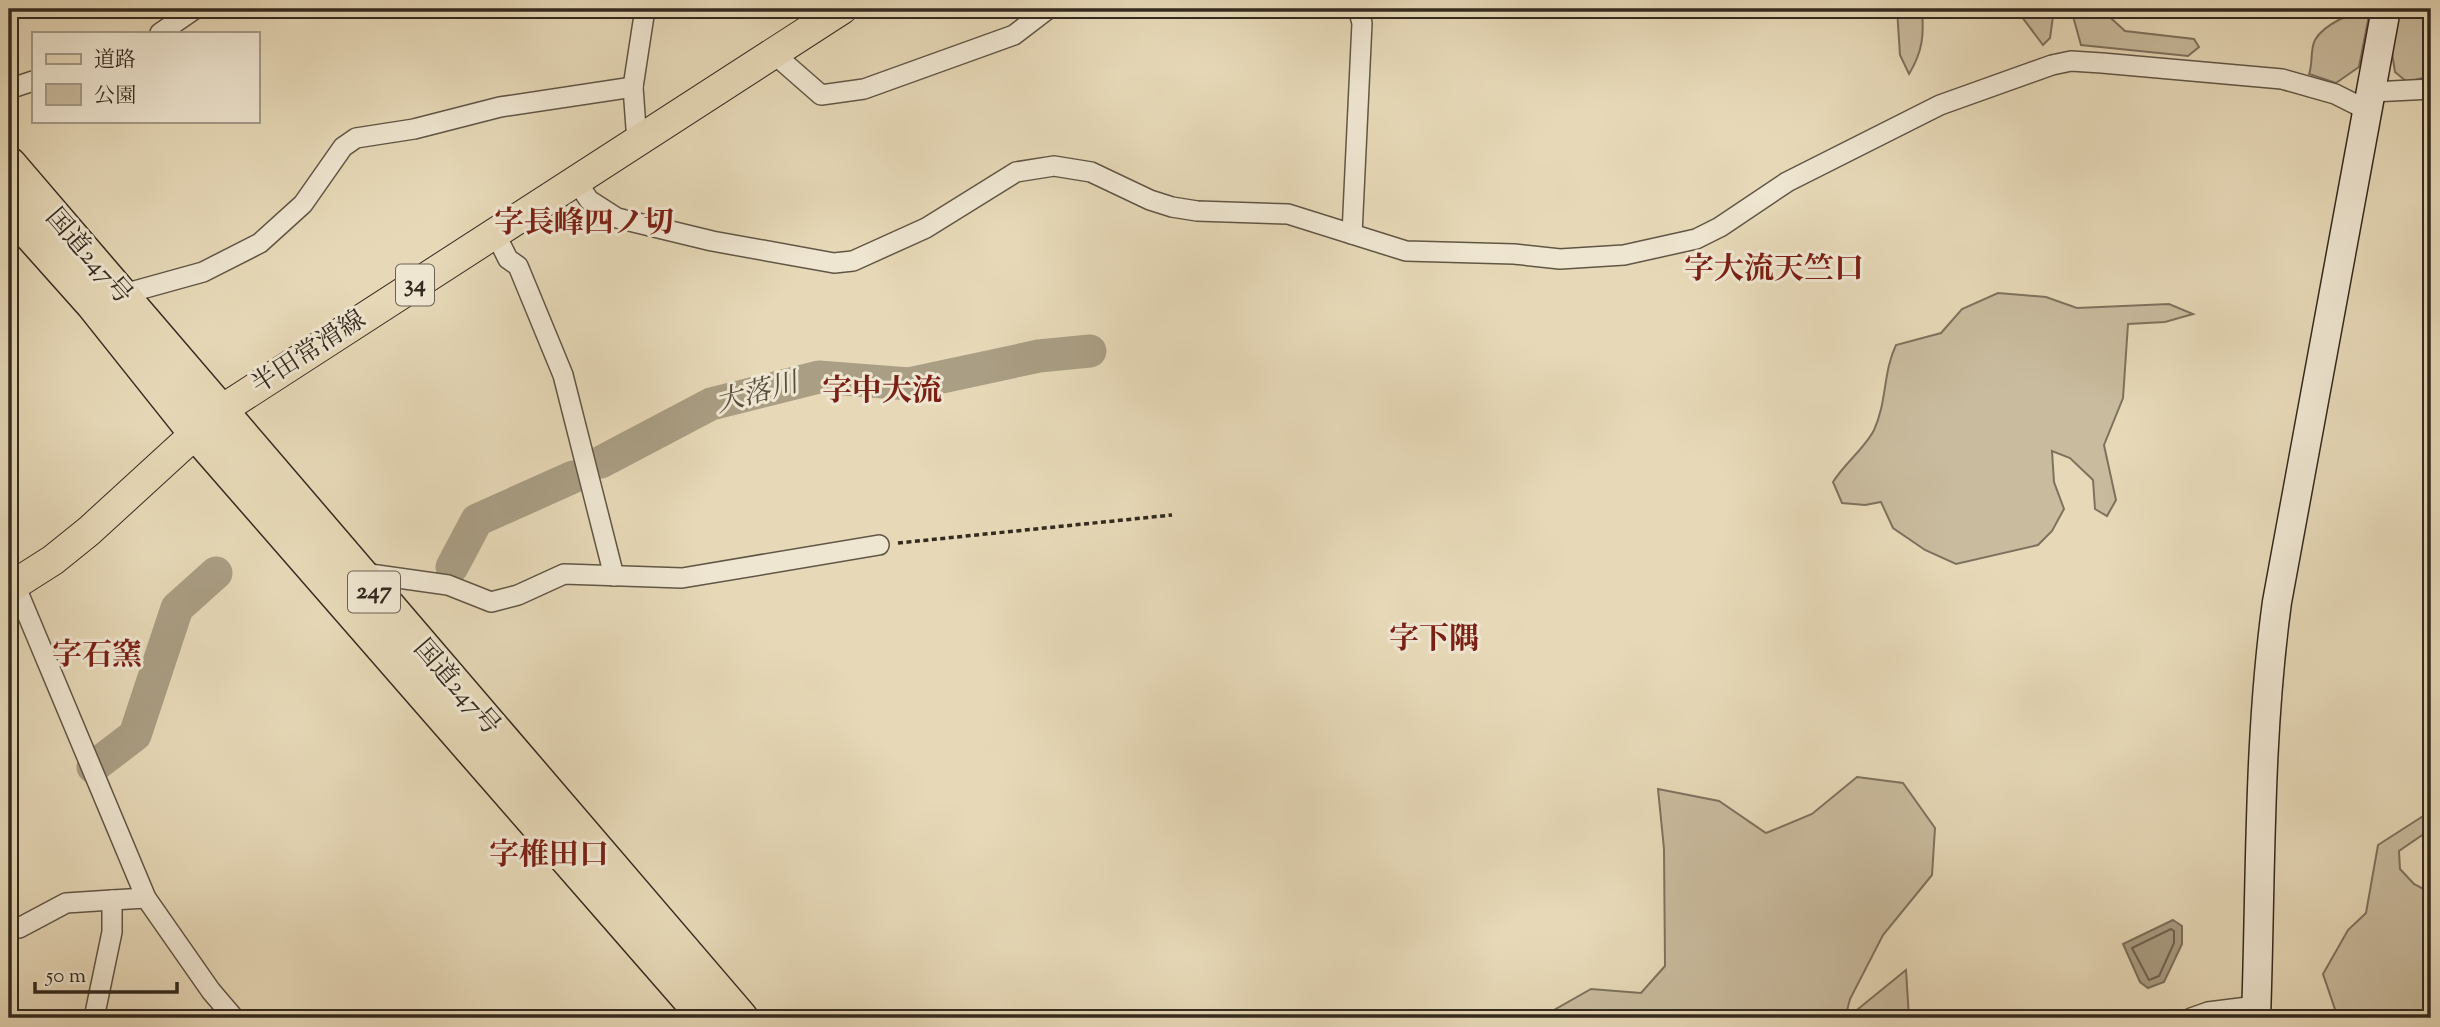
<svg xmlns="http://www.w3.org/2000/svg" width="2440" height="1027" font-family="'Sorts Mill Goudy','Noto Serif JP',serif">
	<style>
		.green { fill: #c9bb9e; stroke: #7e725e; stroke-width: 2 }
		.water { fill: #aa9e84; stroke: #7b705c; stroke-width: 2 }
		.lines { fill: none; stroke-linecap: round; stroke-linejoin: round }
		.shore { stroke: #6f6452; stroke-width: 2 }
		.river { stroke: #aa9e84; stroke-width: 33 }
		.street-casing { stroke: #615645; stroke-width: 22 }
		.secondary-casing { stroke: #342a1f; stroke-width: 31 }
		.primary-casing { stroke: #342a1f; stroke-width: 32 }
		.highway-casing { stroke: #342a1f; stroke-width: 38 }
		.path { stroke: #342a1f; stroke-width: 3.5; stroke-dasharray: 5 3.5; stroke-linecap: butt }
		.street { stroke: #efe6d1; stroke-width: 19 }
		.secondary { stroke: #efe6d1; stroke-width: 28 }
		.primary { stroke: #e7d9b8; stroke-width: 30 }
		.highway { stroke: #e7d9b8; stroke-width: 35 }
		.labels { text-anchor: middle; dominant-baseline: central; stroke-width: 6; stroke-linejoin: round; paint-order: stroke }
		.shield { fill: #efe6d1; stroke: #6c6254; stroke-width: 2 }
		.shield-label { font-size: 24px; font-weight: bold; fill: #342a1f }
		.street-label { font-size: 26px; fill: #342a1f; stroke: #efe6d1 }
		.water-label { font-size: 28px; font-style: italic; fill: #574d3d; stroke: #efe6d1 }
		.quarter-label { font-size: 30px; font-weight: bold; fill: #7a1f14; stroke: #efe6d1 }
	</style>
	<rect width="100%" height="100%" fill="#e7d9b8"/>
	<filter id="stains"><feTurbulence type="fractalNoise" baseFrequency=".00286" numOctaves="4"/><feColorMatrix values="0 0 0 0 .2 0 0 0 0 .09 0 0 0 0 .02 0 0 0 .5 -.17"/></filter>
	<radialGradient id="worn" r=".72"><stop offset=".6" stop-color="#630" stop-opacity="0"/><stop offset="1" stop-color="#630" stop-opacity=".3"/></radialGradient>
	<g class="green">
		<path d="M 1897,9 L 1922,9 C 1924,35 1923,51 1909,74 L 1900,55 Z"/>
		<path d="M 2016,9 L 2054,9 L 2050,38 L 2043,45 Z"/>
		<path d="M 2071,9 L 2101,9 L 2125,31 L 2194,39 L 2199,47 L 2188,56 L 2081,45 Z"/>
		<path d="M 2400,9 L 2431,9 L 2431,76 L 2407,82 L 2395,72 L 2392,53 Z"/>
		<path d="M 2370,10 L 2359,67 L 2336,83 L 2309,74 C 2313,64 2310,49 2315,40 C 2324,24 2352,12 2370,10 Z"/>
		<path d="M 1998,293 L 2046,297 L 2077,308 L 2169,304 L 2193,314 L 2165,322 L 2128,324 L 2123,398 L 2104,445 L 2116,500 L 2107,516 L 2095,509 L 2093,480 L 2070,458 L 2052,451 L 2054,482 L 2064,509 L 2052,531 L 2038,545 L 1956,564 L 1925,550 L 1893,528 L 1881,502 L 1865,505 L 1842,503 L 1833,482 C 1844,464 1865,448 1874,430 C 1887,402 1883,372 1896,345 L 1941,333 L 1962,309 Z"/>
		<path d="M 1857,777 L 1903,783 L 1935,828 L 1932,875 L 1883,935 L 1850,999 L 1845,1018 L 1555,1018 L 1554,1010 L 1591,989 L 1641,993 L 1665,966 L 1664,849 L 1658,789 L 1719,801 L 1766,833 L 1812,814 Z"/>
		<path d="M 2431,811 L 2431,829 L 2399,851 L 2400,869 L 2414,884 L 2431,893 L 2431,1018 L 2338,1018 L 2323,974 L 2348,930 L 2366,913 L 2378,845 Z"/>
		<path d="M 1906,970 L 1909,1018 L 1847,1018 Z"/>
	</g>
	<path class="water" d="M 2173,920 L 2182,926 L 2182,944 L 2164,982 L 2148,988 L 2140,982 L 2123,944 Z"/>
	<g class="lines">
		<path class="shore" d="M 2171,929 L 2174,931 L 2174,943 L 2159,976 L 2149,980 L 2132,948 Z"/>
		<g class="river">
			<path d="M 601,462 L 711,404 L 819,377 L 909,384 L 1039,356 L 1090,351"/>
			<path d="M 452,567 L 477,520 L 573,477"/>
			<path d="M 93,767 L 135,735 L 177,608 L 216,573"/>
		</g>
		<defs>
			<g id="street">
				<path d="M 160,33 L 195,9"/>
				<path d="M 773,53 L 821,95 L 864,89 L 1014,35 L 1048,9"/>
				<path d="M 9,89 L 33,81"/>
				<path d="M 2372,92 L 2431,89"/>
				<path d="M 637,142 L 633,87 L 645,9"/>
				<path d="M 577,182 L 589,200 L 617,218 L 712,241 L 834,263 L 853,261 L 926,228 L 1016,172 L 1054,166 L 1091,172 L 1150,200 L 1172,207 L 1197,211 L 1288,214 L 1406,251 L 1514,254 L 1560,259 L 1624,255 L 1696,239 L 1720,227 L 1787,182 L 1940,105 L 2052,65 L 2071,61 L 2102,63 L 2282,79 L 2335,94 L 2369,111"/>
				<path d="M 495,233 L 508,259 L 518,266 L 563,375 L 614,576"/>
				<path d="M 1352,234 L 1362,23 L 1358,9"/>
				<path d="M 120,295 L 203,272 L 260,243 L 303,204 L 343,147 L 356,138 L 414,129 L 500,107 L 633,87"/>
				<path d="M 362,579 L 370,574 L 448,585 L 491,602 L 518,595 L 564,574 L 682,578 L 879,545"/>
				<path d="M 15,585 L 146,898 L 211,991 L 234,1018"/>
				<path d="M 9,928 L 19,928 L 66,903 L 112,900"/>
				<path d="M 94,1018 L 112,932 L 112,900 L 146,898"/>
				<path d="M 2191,1018 L 2208,1012 L 2256,1006"/>
			</g>
			<path id="secondary" d="M 2256,1018 C 2261,879 2258,740 2277,602 L 2386,9"/>
			<path id="primary" d="M 9,588 L 53,560 L 89,531 L 220,411 L 842,9"/>
			<g id="highway">
				<path d="M 9,165 L 740,1018"/>
				<path d="M 9,209 L 93,303 L 195,431 L 707,1018"/>
			</g>
		</defs>
		<use href="#street" class="street-casing"/>
		<use href="#secondary" class="secondary-casing"/>
		<use href="#primary" class="primary-casing"/>
		<use href="#highway" class="highway-casing"/>
		<path class="path" d="M 898,543 L 1172,515"/>
		<use href="#street" class="street"/>
		<use href="#secondary" class="secondary"/>
		<use href="#primary" class="primary"/>
		<use href="#highway" class="highway"/>
	</g>
	<g class="labels">
		<g class="shield">
			<rect x="396" y="264.5" width="38" height="41" rx="5"/>
			<rect x="348" y="571.5" width="52" height="41" rx="5"/>
		</g>
		<g class="shield-label">
			<text x="415" y="285">34</text>
			<text x="374" y="592">247</text>
		</g>
		<g class="street-label">
			<text transform="translate(88 257) rotate(49)">国道247号</text>
			<text transform="translate(309 353) rotate(-33)">半田常滑線</text>
			<text transform="translate(456 688) rotate(49)">国道247号</text>
		</g>
		<g class="water-label">
			<text transform="translate(757 394) rotate(-15)">大落川</text>
		</g>
		<g class="quarter-label">
			<text x="584" y="224">字長峰四ノ切</text>
			<text x="1774" y="270">字大流天竺口</text>
			<text x="882" y="392">字中大流</text>
			<text x="1434" y="640">字下隅</text>
			<text x="97" y="656">字石窯</text>
			<text x="549" y="856">字椎田口</text>
		</g>
	</g>
	<rect width="2440" height="1027" fill="none" stroke="#e7d9b8" stroke-width="35"/>
	<rect x="10" y="10" width="2419" height="1006" fill="none" stroke="#342a1f" stroke-width="3.5"/>
	<rect x="18" y="18" width="2405" height="992" fill="none" stroke="#342a1f" stroke-width="2"/>
	<rect x="32" y="32" width="228" height="91" fill="#efe6d1" stroke="#a49b8a" stroke-width="2"/>
	<rect x="46" y="54" width="35" height="10" fill="#e7d9b8" stroke="#a49b8a" stroke-width="2"/>
	<text x="94" y="66" font-size="21" fill="#342a1f">道路</text>
	<rect x="46" y="84" width="35" height="21" fill="#c9bb9e" stroke="#a49b8a" stroke-width="2"/>
	<text x="94" y="102" font-size="21" fill="#342a1f">公園</text>
	<path d="M35 982v10h142v-10" fill="none" stroke="#342a1f" stroke-width="3.5"/>
	<text x="46" y="982" font-size="21" fill="#342a1f" stroke="#efe6d1" stroke-width="5" paint-order="stroke">50 m</text>
	<rect width="100%" height="100%" filter="url(#stains)"/>
	<rect width="100%" height="100%" fill="url(#worn)"/>
</svg>
